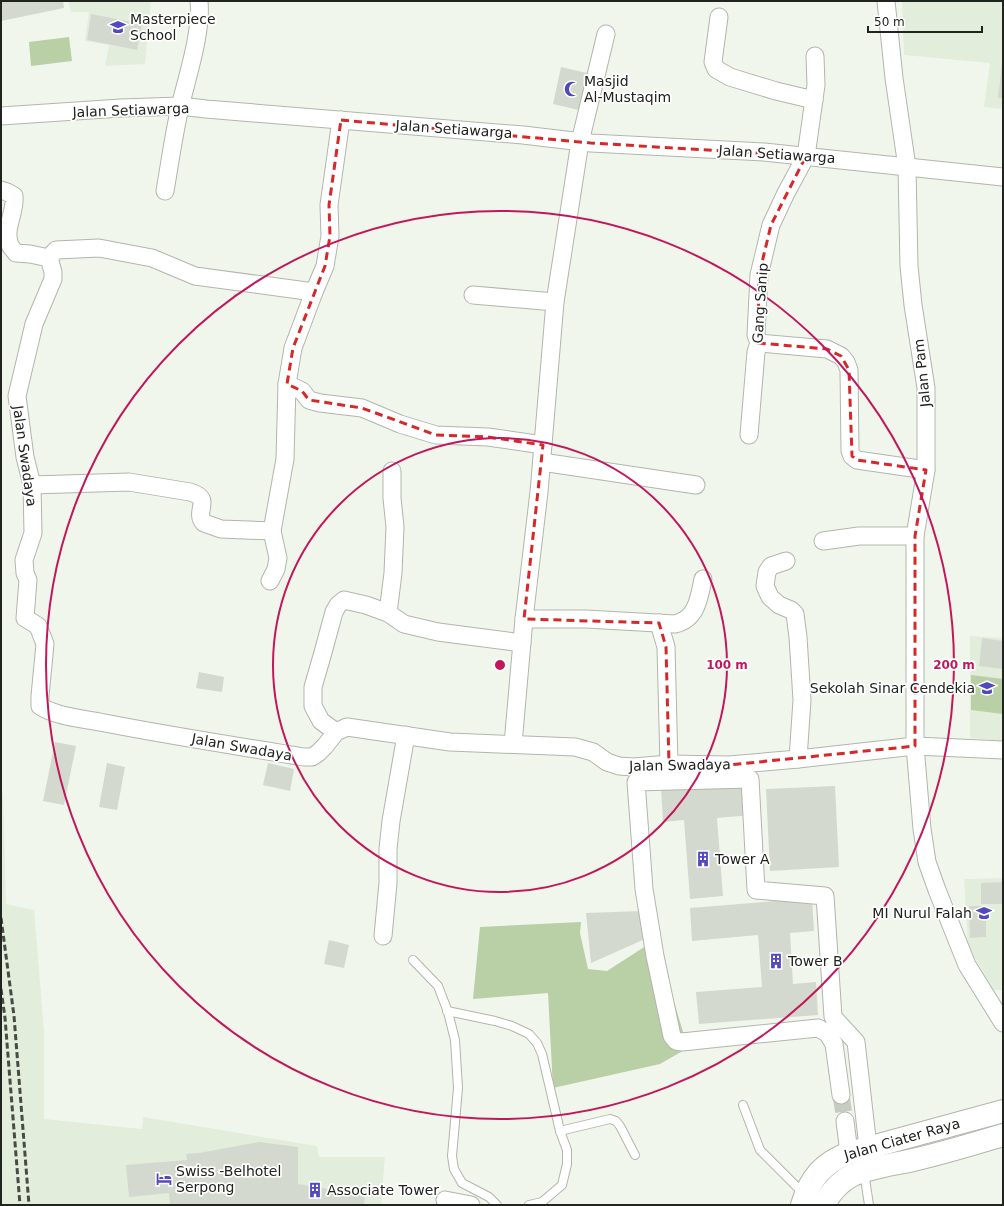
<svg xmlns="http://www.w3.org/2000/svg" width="1004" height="1206" font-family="'DejaVu Sans',sans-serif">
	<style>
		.built { fill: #e3eddc }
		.green { fill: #b9cfa5 }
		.building { fill: #d3d9cf }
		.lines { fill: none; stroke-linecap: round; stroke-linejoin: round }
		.street-tunnel { stroke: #c7ccc3; stroke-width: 17; stroke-dasharray: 17 8; stroke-linecap: butt }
		.lane-casing { stroke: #b1b6ac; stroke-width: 10 }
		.street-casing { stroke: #b1b6ac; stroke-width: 19 }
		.primary-casing { stroke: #b1b6ac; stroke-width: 24 }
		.lane { stroke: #fff; stroke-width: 8 }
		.street { stroke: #fff; stroke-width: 17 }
		.primary { stroke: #fff; stroke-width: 22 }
		.rail { stroke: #474a45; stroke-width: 3; stroke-dasharray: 6 3; stroke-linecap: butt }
		.marked { fill: none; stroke: #d62828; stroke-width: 3; stroke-dasharray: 8 5; stroke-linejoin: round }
		.ring { fill: none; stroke: #c2185b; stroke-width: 2 }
		.labels { text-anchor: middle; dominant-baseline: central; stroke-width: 3.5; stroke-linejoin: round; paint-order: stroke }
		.poi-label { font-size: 14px; fill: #21231f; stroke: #fff; text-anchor: start }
		.street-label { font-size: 14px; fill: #21231f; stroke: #fff }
		.centre { fill: #c2185b; stroke: #fff; stroke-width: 2 }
		.ring-label { font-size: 12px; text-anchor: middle; font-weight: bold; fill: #c2185b; stroke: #fff; stroke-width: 3.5; stroke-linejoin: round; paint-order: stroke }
	</style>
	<rect width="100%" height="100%" fill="#f1f6ec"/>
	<g class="built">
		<path d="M 68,1 L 151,1 L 145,64 L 105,66 L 109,45 L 85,41 L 89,12 L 71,12 Z"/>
		<path d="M 902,1 L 1003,1 L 1003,109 L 984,107 L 990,63 L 904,55 Z"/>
		<path d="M 970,636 L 1003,638 L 1003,741 L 970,738 Z"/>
		<path d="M 1,792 L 3,793 L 6,904 L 34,910 L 44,1031 L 44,1119 L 142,1129 L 143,1117 L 317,1146 L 319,1157 L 385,1157 L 381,1205 L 1,1205 Z"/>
		<path d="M 1003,878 L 1003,990 L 994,990 L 968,946 L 964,879 Z"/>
	</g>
	<g class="green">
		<path d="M 69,37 L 72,61 L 31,66 L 29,42 Z"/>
		<path d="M 971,675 L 1003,679 L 1003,714 L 971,710 Z"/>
		<path d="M 581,922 L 580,933 L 588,969 L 607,971 L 655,940 L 688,1048 L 660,1064 L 553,1088 L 548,993 L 473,999 L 480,927 Z"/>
	</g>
	<g class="building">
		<path d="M 1,1 L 63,1 L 64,8 L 1,21 Z"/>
		<path d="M 91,14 L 142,24 L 137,50 L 87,40 Z"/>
		<path d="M 1002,63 L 1003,63 L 1003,98 L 998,98 Z"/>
		<path d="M 561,67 L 591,74 L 583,111 L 553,104 Z"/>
		<path d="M 982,638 L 1003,641 L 1003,669 L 979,666 Z"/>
		<path d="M 199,672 L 224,677 L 222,692 L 196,688 Z"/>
		<path d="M 55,742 L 76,746 L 64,805 L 43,801 Z"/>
		<path d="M 107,763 L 125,767 L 117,810 L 99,807 Z"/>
		<path d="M 268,763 L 294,769 L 290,791 L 263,785 Z"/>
		<path d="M 749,781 L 752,815 L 717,818 L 723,896 L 690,899 L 684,820 L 663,822 L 661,788 Z"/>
		<path d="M 835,786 L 839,867 L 770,871 L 766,789 Z"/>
		<path d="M 1003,882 L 1003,904 L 981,904 L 981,883 Z"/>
		<path d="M 812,898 L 814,931 L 790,933 L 793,984 L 816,982 L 818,1015 L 699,1024 L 696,992 L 762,987 L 758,935 L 692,941 L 690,908 Z"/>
		<path d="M 969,906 L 986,906 L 986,937 L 970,938 Z"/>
		<path d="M 642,911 L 645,939 L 591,963 L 586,913 Z"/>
		<path d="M 329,940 L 349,945 L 344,968 L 324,964 Z"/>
		<path d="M 259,1142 L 298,1147 L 298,1184 L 365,1195 L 364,1205 L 170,1205 L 169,1193 L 129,1197 L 126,1165 L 187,1160 L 186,1154 L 199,1153 Z"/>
	</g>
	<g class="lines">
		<path class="street-tunnel" d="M 841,1095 L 845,1121"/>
		<defs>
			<g id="lane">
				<path d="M 413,960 L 438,986 L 448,1012 L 455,1040 L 458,1088 L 452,1156 L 454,1169 L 462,1183 L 489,1197 L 497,1205"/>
				<path d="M 447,1011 L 495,1021 L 512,1026 L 529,1034 L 537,1043 L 542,1054 L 560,1131 L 567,1150 L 567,1164 L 562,1185 L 542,1202 L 529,1205"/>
				<path d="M 743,1105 L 760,1150 L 804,1194"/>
				<path d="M 560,1131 L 610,1119 L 616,1121 L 620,1126 L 635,1155"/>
				<path d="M 864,1172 L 869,1205"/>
			</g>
			<g id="street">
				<path d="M 886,1 L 894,78 L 907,167 L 909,266 L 913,305 L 926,388 L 926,470 L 915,536 L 915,746 L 922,829 L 927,862 L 937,890 L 967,965 L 1003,1023"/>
				<path d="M 719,17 L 713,62 L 716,69 L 730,77 L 776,91 L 814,100"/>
				<path d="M 1,116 L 121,108 L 180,106 L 206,109 L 523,135 L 591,143 L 764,152 L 1003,177"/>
				<path d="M 1,190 L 7,192 L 14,196 C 16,212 3,230 10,245 C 11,248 14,250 16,253 L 30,254 L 49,258 L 53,272 L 53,279 L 34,324 L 17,396 L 25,457 L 32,485 L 33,533 L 24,560 L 25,573 L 28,580 L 25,618 L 38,626 L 40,631 L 45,644 L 40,696 L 40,706 C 57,717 85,719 105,723 C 171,736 238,746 304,757 L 312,757 L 318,753 L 325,746 L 336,732 L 347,727 L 450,742 L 575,747 L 593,752 L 607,762 L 619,766 L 634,767 L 669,764 L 729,765 L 798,759 L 915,746 L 1003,750"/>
				<path d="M 165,191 C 170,162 174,132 181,103 C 188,74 202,31 199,1"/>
				<path d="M 49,258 L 56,250 L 99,248 L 152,258 L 195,276 L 314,292"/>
				<path d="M 473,295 L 555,302"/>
				<path d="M 759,343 L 827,349 L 841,356 L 846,362 L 849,370 L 850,451 L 852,456 L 857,460 L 926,470"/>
				<path d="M 287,384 L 302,391 L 309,400 L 320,403 L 362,408 L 400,424 L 436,435 L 488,437 L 543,445"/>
				<path d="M 749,435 L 756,352 L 759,343 L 756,335 L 759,275 L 771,225 L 786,193 L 806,156 L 816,85 L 815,56"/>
				<path d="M 542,462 L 696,485"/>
				<path d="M 32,485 L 129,482 L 190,492 C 214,499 193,511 204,523 L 221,529 L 272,531"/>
				<path d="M 823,541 L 859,536 L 915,536"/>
				<path d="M 786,561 L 771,566 L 767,572 L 765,586 L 770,597 L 779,605 L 791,610 L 795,614 L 798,637 L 802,700 L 798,759"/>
				<path d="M 270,581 L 276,569 L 278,558 L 272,531 L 285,459 L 287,384 L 293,348 L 314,292 L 325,266 L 330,236 L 329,205 L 341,120"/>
				<path d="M 388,613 L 393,573 L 395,527 L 392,498 L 392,471"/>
				<path d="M 524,619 L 586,619 L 675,624 C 697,619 699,598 703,579"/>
				<path d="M 659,623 L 666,647 L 669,764"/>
				<path d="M 336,732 L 321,721 L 313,706 L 313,687 L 322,656 L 334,612 L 338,605 L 344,600 L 366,605 L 388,613 L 404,624 L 438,632 L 522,643"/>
				<path d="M 513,744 L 524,619 L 539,492 L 555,302 L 580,142 L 606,34"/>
				<path d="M 383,936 L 388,883 L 388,849 L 391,821 L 406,735"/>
				<path d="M 841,1095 L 834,1044 L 827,1033 L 818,1028 L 682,1042 L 676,1041 L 672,1036 L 655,956 L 644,889 L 636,782 L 750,779 L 756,890 L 825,896 L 833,1017 L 856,1042 L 868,1147"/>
				<path d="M 845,1121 L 849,1153"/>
				<path d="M 445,1200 L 471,1205"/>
			</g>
			<g id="primary">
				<path d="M 802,1205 C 810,1178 823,1163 849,1153 L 1003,1111"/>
				<path d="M 824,1205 C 830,1193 838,1183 851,1176 C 866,1168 896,1164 913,1160 C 944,1153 973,1144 1003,1135"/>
			</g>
		</defs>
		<use href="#lane" class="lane-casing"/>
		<use href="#street" class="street-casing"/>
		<use href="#primary" class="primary-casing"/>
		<use href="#lane" class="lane"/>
		<use href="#street" class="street"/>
		<use href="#primary" class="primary"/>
		<g class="rail">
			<path d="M 1,918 L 14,1016 L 29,1205"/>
			<path d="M 1,989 L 5,1018 L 20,1205"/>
		</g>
	</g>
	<path class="marked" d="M 341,120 L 591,143 L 806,156 L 771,225 L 759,275 L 758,343 L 827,349 L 841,356 L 849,370 L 852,456 L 857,460 L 926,470 L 915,536 L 915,746 L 729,765 L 669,764 L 666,647 L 659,623 L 524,619 L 543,445 L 488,437 L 436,435 L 362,408 L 309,400 L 302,391 L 287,384 L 293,348 L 325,266 L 330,236 L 329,205 Z"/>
	<g class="ring">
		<circle cx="500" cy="665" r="227"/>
		<circle cx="500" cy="665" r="454"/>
	</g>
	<defs>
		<symbol id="school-bare" viewBox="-9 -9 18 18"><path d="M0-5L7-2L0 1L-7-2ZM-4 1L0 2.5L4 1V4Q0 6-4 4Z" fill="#5249c0" stroke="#fff" stroke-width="2.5" paint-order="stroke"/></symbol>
		<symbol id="mosque-bare" viewBox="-9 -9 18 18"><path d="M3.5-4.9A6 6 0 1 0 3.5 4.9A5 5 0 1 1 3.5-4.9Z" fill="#5249c0" stroke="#fff" stroke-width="2.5" paint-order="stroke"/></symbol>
		<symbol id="building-bare" viewBox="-9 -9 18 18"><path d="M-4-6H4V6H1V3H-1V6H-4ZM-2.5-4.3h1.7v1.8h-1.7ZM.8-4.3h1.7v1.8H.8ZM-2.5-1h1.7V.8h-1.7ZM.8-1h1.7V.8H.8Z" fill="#5249c0" stroke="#fff" stroke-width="2.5" paint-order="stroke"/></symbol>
		<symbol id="hotel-bare" viewBox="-9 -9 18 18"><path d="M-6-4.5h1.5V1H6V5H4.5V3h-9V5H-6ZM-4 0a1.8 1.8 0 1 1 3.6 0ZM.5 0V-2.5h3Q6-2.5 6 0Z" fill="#5249c0" stroke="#fff" stroke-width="2.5" paint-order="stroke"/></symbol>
	</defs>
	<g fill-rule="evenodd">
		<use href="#school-bare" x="107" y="16" width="22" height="22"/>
		<use href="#mosque-bare" x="561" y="78" width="22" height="22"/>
		<use href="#school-bare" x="976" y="677" width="22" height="22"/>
		<use href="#building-bare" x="692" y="848" width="22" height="22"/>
		<use href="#school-bare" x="973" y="902" width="22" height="22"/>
		<use href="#building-bare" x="765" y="950" width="22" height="22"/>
		<use href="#hotel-bare" x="153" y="1168" width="22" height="22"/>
		<use href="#building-bare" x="304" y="1179" width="22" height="22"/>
	</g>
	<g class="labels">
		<g class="poi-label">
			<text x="130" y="19">Masterpiece<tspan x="130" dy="16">School</tspan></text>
			<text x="584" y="81">Masjid<tspan x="584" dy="16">Al-Mustaqim</tspan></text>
			<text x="975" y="688" text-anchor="end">Sekolah Sinar Cendekia</text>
			<text x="715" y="859">Tower A</text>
			<text x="972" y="913" text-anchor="end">MI Nurul Falah</text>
			<text x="788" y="961">Tower B</text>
			<text x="176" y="1171">Swiss -Belhotel<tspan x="176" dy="16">Serpong</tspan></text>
			<text x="327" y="1190">Associate Tower</text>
		</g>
		<g class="street-label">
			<text transform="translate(131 110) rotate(-2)">Jalan Setiawarga</text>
			<text transform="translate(454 129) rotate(4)">Jalan Setiawarga</text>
			<text transform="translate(777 154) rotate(4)">Jalan Setiawarga</text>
			<text transform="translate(760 303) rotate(-86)">Gang Sanip</text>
			<text transform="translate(922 373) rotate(-96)">Jalan Pam</text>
			<text transform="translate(25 456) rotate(82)">Jalan Swadaya</text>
			<text transform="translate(242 747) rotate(10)">Jalan Swadaya</text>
			<text transform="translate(680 765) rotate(-1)">Jalan Swadaya</text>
			<text transform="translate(902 1139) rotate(-16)">Jalan Ciater Raya</text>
		</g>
	</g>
	<circle cx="500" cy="665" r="6" class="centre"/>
	<g class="ring-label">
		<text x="727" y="669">100 m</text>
		<text x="954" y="669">200 m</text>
	</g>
	<rect width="1004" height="1206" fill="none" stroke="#21231f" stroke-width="4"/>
	<path d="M868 26v6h114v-6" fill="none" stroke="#21231f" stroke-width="2"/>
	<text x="874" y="26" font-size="12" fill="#21231f" stroke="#ffffff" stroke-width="3" paint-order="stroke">50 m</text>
</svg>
